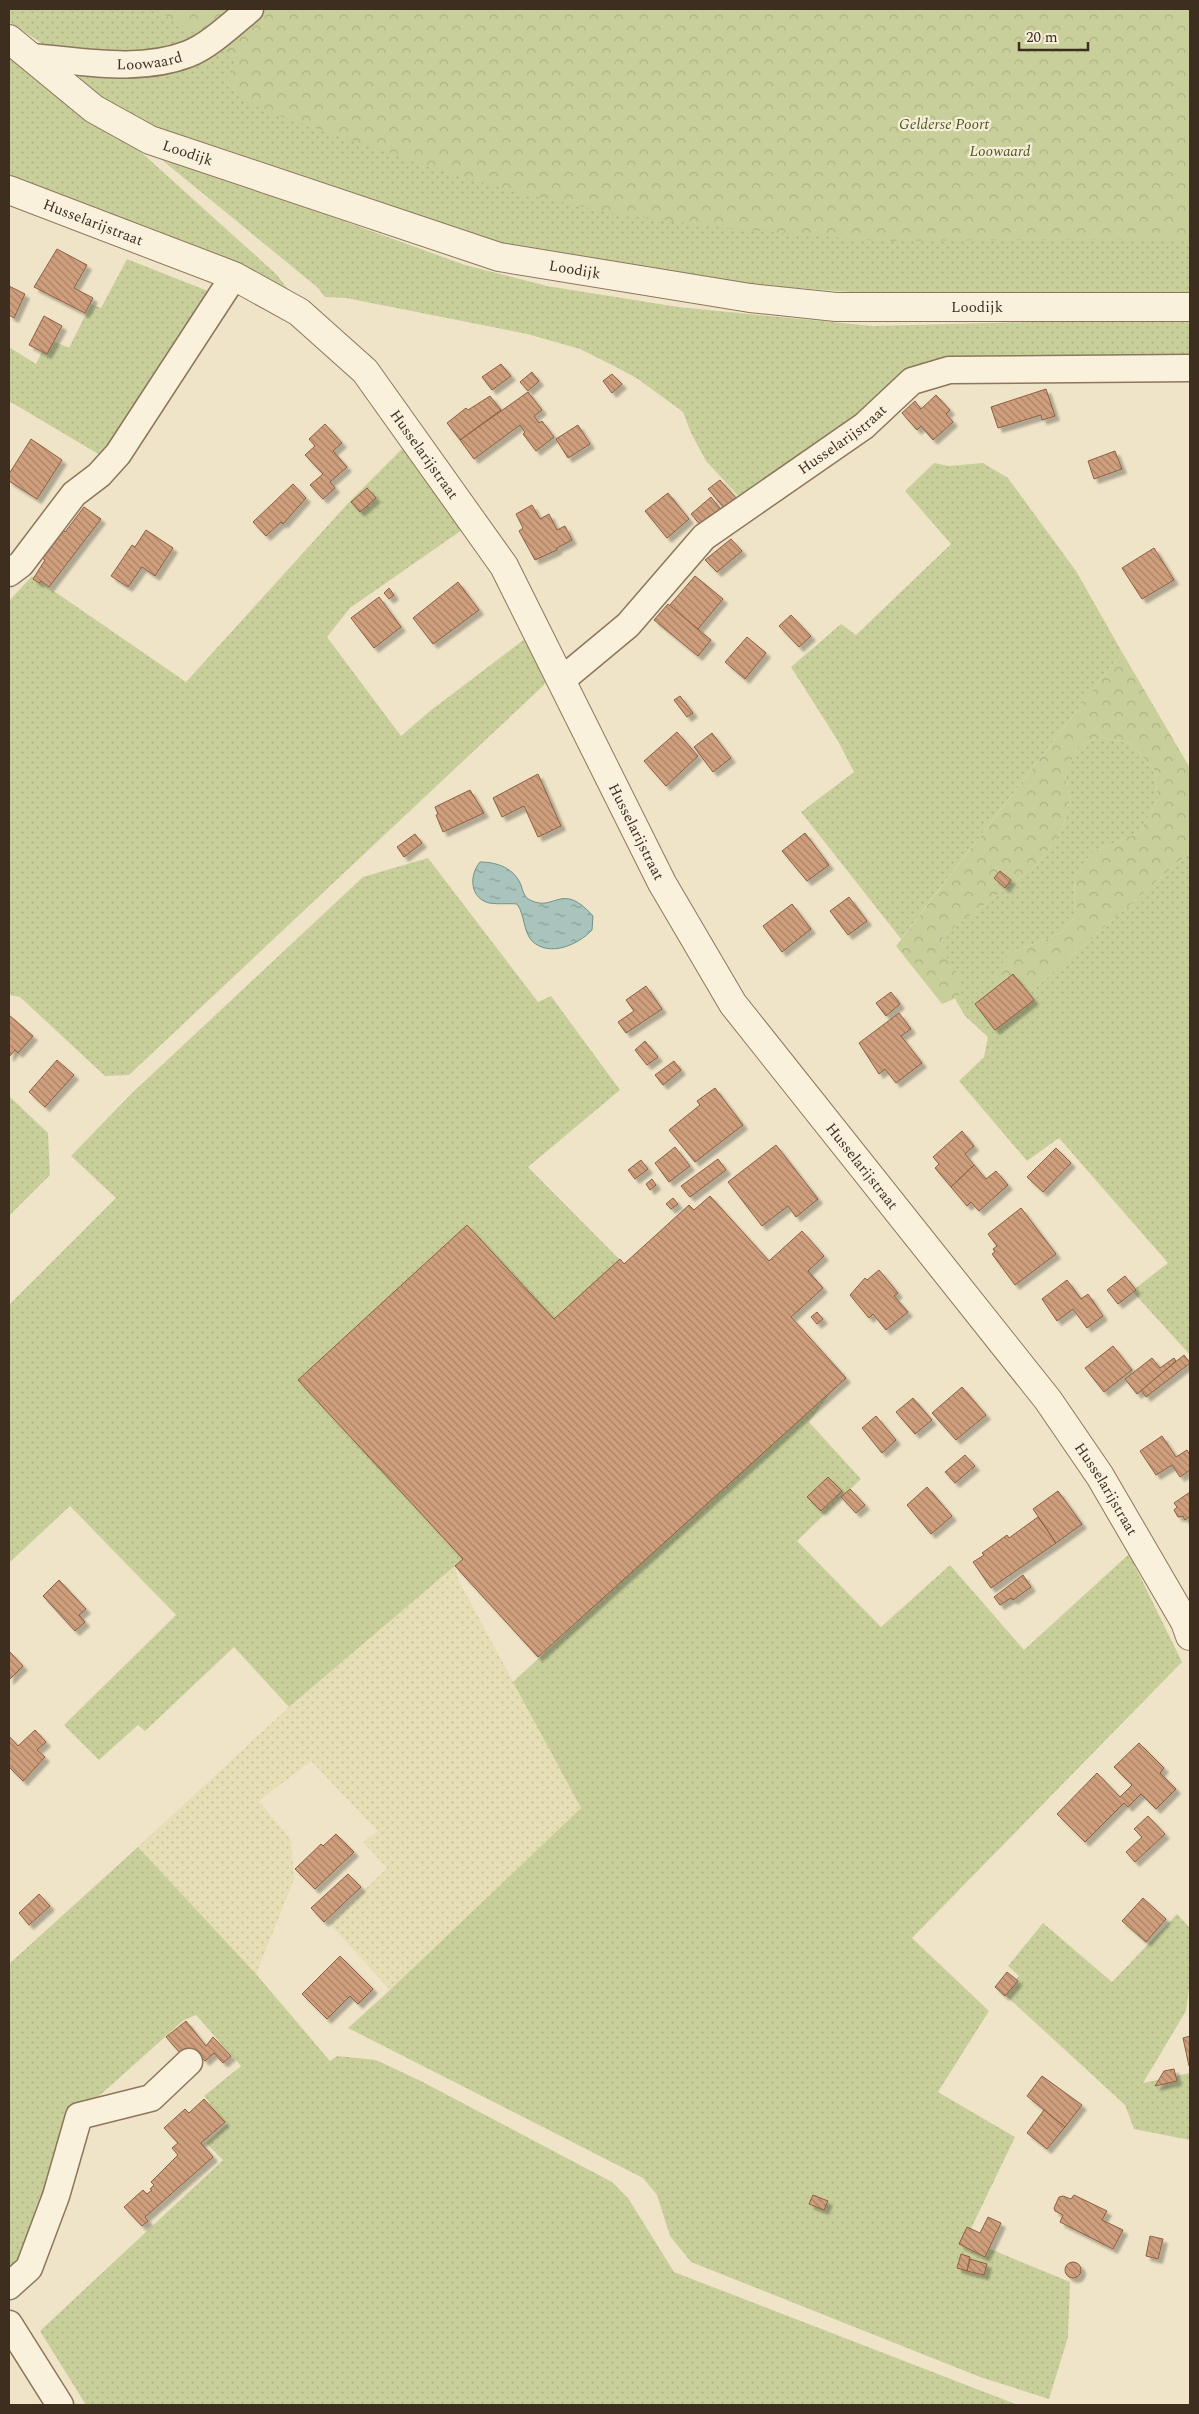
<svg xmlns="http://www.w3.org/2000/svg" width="1199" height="2414" font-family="Spectral,serif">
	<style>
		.farmland { fill: url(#farmland-dots) }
		.grass { fill: url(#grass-dots) }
		.forest { fill: url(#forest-crowns) }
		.water { fill: url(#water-ripples); stroke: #6f938a }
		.building { fill: url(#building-back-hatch); stroke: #8d5f41; filter: url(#shadow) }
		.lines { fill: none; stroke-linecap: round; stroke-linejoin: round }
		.minor-casing { stroke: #8d765c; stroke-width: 29 }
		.tertiary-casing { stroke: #8d765c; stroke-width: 30 }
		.minor { stroke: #faf1dc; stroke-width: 26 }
		.tertiary { stroke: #faf1dc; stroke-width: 28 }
		.labels { text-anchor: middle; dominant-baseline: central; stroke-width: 4.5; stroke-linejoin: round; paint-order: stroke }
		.street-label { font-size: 15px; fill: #3d2e20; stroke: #f7eed8 }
		.park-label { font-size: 15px; font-style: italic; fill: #4d5a26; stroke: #f7eed8 }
	</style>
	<defs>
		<pattern id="farmland-dots" width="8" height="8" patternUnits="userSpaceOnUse" patternTransform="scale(1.25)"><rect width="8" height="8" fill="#e6deb5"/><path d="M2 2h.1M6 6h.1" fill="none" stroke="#c6bf9b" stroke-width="1.8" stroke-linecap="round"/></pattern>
		<pattern id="grass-dots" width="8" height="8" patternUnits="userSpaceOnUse" patternTransform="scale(1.25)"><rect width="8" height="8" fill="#c9cf9b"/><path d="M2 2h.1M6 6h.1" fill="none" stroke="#aeb285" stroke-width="1.8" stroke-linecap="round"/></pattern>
		<pattern id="forest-crowns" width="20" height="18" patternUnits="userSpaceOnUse" patternTransform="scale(1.25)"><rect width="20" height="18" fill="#c9cf9b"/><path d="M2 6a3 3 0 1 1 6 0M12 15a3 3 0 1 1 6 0" fill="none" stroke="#aeb285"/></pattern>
		<pattern id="water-ripples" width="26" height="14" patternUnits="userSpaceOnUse" patternTransform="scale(1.25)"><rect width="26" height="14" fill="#a9c4bc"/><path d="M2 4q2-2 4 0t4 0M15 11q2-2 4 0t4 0" fill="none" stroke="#8ba098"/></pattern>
		<pattern id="building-back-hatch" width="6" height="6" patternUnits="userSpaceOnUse" patternTransform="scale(1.25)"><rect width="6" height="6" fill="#cf9f7d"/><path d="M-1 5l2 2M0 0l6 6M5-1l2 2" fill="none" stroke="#a98266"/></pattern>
		<filter id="shadow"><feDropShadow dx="4.5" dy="4.5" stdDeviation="1" flood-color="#0004"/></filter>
	</defs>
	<rect width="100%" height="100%" fill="#f0e4c8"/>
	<path class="farmland" d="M 455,1566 L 459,1581 L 581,1808 L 390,1990 L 330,1924 L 387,1868 L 363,1842 L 378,1831 L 311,1761 L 259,1801 L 291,1840 L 294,1879 L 256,1974 L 138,1847 L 289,1707 Z"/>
	<g class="grass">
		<path d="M 9,9 L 237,9 L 183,47 L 148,55 L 46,46 L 9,22 Z"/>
		<path d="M 1190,9 L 1190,294 L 876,294 L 745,284 L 519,250 L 175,143 L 77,84 L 81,73 L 218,47 Z"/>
		<path d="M 9,51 L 131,143 L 276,274 L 306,312 L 9,185 Z"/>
		<path d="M 151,151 L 465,265 L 547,286 L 678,307 L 873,326 L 1190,318 L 1190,366 L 938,360 L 818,451 L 743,501 L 706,461 L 691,433 L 683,412 L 638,379 L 616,367 L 580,349 L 527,334 L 346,298 L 325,297 L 317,287 Z"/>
		<path d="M 127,259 L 228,299 L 115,464 L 9,401 L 9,347 L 36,364 L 48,339 L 69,348 L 91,304 L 101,308 Z"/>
		<path d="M 405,446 L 462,530 L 350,608 L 327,637 L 401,736 L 430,711 L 526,638 L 548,676 L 544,685 L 129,1075 L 105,1076 L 20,997 L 9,995 L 9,601 L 32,576 L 186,682 L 350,501 Z"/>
		<path d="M 934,463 L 949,466 L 983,463 L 1008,478 L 1076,571 L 1122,652 L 901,939 L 801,812 L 854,772 L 838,741 L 791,667 L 841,624 L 856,635 L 951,544 L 905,491 Z"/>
		<path d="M 1098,737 L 1131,743 L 1154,770 L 1158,799 L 1140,832 L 1093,852 L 1075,874 L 1074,918 L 1061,933 L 1010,953 L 1000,982 L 1020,1001 L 1190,852 L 1190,1355 L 1132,1291 L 1168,1263 L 1059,1138 L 1027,1161 L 959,1081 L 984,1057 L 988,1037 L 965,1016 L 955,999 L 959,997 L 942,950 L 943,936 L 1038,864 L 1062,830 L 1070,799 L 1065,774 L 1078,747 Z"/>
		<path d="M 428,858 L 538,1002 L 551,996 L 620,1090 L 528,1167 L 622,1262 L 554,1319 L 467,1225 L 298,1380 L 463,1559 L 289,1707 L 234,1647 L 145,1731 L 138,1725 L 99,1760 L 64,1725 L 176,1615 L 70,1506 L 9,1563 L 9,1305 L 116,1198 L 71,1156 L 132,1093 L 363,877 Z"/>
		<path d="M 9,1096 L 48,1133 L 50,1175 L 9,1216 Z"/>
		<path d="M 846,1372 L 809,1422 L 861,1479 L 797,1541 L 881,1627 L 950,1565 L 1024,1650 L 1129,1554 L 1182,1662 L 912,1938 L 989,2011 L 938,2092 L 1015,2137 L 966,2239 L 1070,2282 L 1068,2337 L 1049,2399 L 980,2377 L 691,2262 L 670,2236 L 657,2195 L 643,2178 L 348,2028 L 390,1990 L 581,1808 L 513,1682 Z"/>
		<path d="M 138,1847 L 256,1974 L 330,2061 L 337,2056 L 376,2060 L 421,2081 L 612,2182 L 628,2198 L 674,2272 L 1018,2405 L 86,2405 L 40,2331 L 223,2160 L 206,2143 L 227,2124 L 204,2096 L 241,2066 L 196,2015 L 184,2020 L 80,2113 L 47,2214 L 9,2279 L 9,1964 Z"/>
		<path d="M 1177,1914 L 1190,1928 L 1190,1981 L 1186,2011 L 1143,2083 L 1190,2073 L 1190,2140 L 1134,2129 L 1125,2105 L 1004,1994 L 1019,1976 L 1008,1966 L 1043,1923 L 1112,1982 Z"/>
	</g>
	<g class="forest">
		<path d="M 154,9 L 1190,9 L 1190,239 L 880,241 L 725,228 L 612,213 L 523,194 L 457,175 L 271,113 L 244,99 L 226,80 L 237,58 Z"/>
		<path d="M 1122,652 L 1190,768 L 1190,852 L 1020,1001 L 1000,982 L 991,978 L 1010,953 L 1061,933 L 1074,918 L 1075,874 L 1093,852 L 1140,832 L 1158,799 L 1154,770 L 1131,743 L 1098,737 L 1078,747 L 1065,774 L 1070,799 L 1062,830 L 1038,864 L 943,936 L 942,950 L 959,976 L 959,997 L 942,1004 L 896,946 Z"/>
	</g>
	<path class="water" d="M 480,862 C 497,862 514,868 521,885 C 523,891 524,897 530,900 C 555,913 561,880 593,916 L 592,930 C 579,944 550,958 532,941 C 523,931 525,915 517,904 C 508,903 493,905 486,902 C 469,895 470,874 480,862 Z"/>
	<g class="building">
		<path d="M 57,249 L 87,265 L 74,288 L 93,298 L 85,313 L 34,287 Z"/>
		<path d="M 9,286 L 25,294 L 14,318 L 9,315 Z"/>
		<path d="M 44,316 L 62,326 L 47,354 L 29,345 Z"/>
		<path d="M 501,364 L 511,376 L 492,390 L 482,377 Z"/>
		<path d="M 532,372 L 539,381 L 528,391 L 520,382 Z"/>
		<path d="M 612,374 L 622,384 L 612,393 L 603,381 Z"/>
		<path d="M 1046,389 L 1055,416 L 1042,420 L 1041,415 L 998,428 L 991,407 Z"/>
		<path d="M 528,392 L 542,410 L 534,416 L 539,423 L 542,421 L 554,437 L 536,451 L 523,434 L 525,432 L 520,425 L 474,459 L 460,440 Z"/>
		<path d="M 936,395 L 950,410 L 946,414 L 953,422 L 933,440 L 921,426 L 917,430 L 902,413 L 915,401 L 921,409 Z"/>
		<path d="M 490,396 L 501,410 L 460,440 L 447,423 L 466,408 L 468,410 Z"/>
		<path d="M 325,424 L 342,443 L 333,451 L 347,467 L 330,482 L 335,488 L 323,499 L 310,485 L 323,474 L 305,455 L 315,446 L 309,439 Z"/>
		<path d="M 578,425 L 590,444 L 568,458 L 556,439 Z"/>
		<path d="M 31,439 L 62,460 L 37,499 L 9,481 L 9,474 Z"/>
		<path d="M 1115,451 L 1122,469 L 1094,479 L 1088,461 Z"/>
		<path d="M 720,480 L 736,498 L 724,508 L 708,489 Z"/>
		<path d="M 293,484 L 306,498 L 283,524 L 281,522 L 266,536 L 253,522 Z"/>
		<path d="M 367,488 L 376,498 L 360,512 L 351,502 Z"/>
		<path d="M 668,493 L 689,519 L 667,538 L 645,511 Z"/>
		<path d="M 711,497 L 722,511 L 702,527 L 691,514 Z"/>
		<path d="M 532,505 L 540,519 L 549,514 L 557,530 L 565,526 L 572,540 L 557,548 L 557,550 L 535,560 L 519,531 L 523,528 L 516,514 Z"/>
		<path d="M 84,507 L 101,519 L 49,587 L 41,581 L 39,583 L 33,579 L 45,560 L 41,557 L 63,530 L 65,532 Z"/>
		<path d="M 146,530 L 173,548 L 155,576 L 142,567 L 128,587 L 111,576 L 132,545 L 135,547 Z"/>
		<path d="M 731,539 L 742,551 L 717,572 L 705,560 Z"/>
		<path d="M 1154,548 L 1174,580 L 1142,599 L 1122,568 Z"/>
		<path d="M 695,576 L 723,599 L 698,629 L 669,606 Z"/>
		<path d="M 458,582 L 479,610 L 433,644 L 413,618 Z"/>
		<path d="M 389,588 L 394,595 L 389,599 L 384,593 Z"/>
		<path d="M 379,597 L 401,627 L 374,648 L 351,618 Z"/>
		<path d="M 668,604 L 711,640 L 698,656 L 654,620 Z"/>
		<path d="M 791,615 L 811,636 L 799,647 L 779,626 Z"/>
		<path d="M 747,637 L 766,653 L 745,679 L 725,662 Z"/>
		<path d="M 680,696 L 693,713 L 687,717 L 674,700 Z"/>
		<path d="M 677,732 L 698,756 L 666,786 L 644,761 Z"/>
		<path d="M 712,733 L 731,758 L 713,772 L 694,747 Z"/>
		<path d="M 538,774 L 561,826 L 538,837 L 524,806 L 502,817 L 493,798 Z"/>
		<path d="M 470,790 L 484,813 L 443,832 L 436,815 L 438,814 L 435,807 Z"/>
		<path d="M 805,833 L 829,865 L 807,881 L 782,851 Z"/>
		<path d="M 415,834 L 422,843 L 404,857 L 397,847 Z"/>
		<path d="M 1000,871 L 1011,880 L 1005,888 L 994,878 Z"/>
		<path d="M 849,897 L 867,921 L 848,935 L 830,911 Z"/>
		<path d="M 792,904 L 811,929 L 782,952 L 763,926 Z"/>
		<path d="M 1013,974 L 1034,1000 L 995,1030 L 975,1004 Z"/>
		<path d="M 646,986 L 662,1009 L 626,1033 L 618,1022 L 634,1011 L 626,1000 Z"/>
		<path d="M 891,992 L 900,1004 L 886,1016 L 876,1003 Z"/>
		<path d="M 899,1013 L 911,1029 L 901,1036 L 922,1063 L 896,1083 L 885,1069 L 879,1074 L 859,1043 Z"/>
		<path d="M 9,1015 L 33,1036 L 18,1053 L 15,1050 L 9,1057 Z"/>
		<path d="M 645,1041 L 658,1057 L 647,1065 L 635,1050 Z"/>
		<path d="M 57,1060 L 74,1075 L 45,1107 L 29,1092 Z"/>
		<path d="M 674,1061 L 681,1070 L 663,1085 L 655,1075 Z"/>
		<path d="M 715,1088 L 743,1125 L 695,1162 L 669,1130 L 700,1105 L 697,1101 Z"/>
		<path d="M 962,1131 L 974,1146 L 965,1154 L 974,1165 L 951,1187 L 935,1168 L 939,1164 L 933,1157 Z"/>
		<path d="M 776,1145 L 818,1199 L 796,1217 L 788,1206 L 762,1226 L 728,1182 Z"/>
		<path d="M 675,1147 L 690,1166 L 669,1182 L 655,1163 Z"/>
		<path d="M 1056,1148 L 1071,1163 L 1043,1192 L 1027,1177 Z"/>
		<path d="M 718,1159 L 726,1170 L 690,1197 L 681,1186 Z"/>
		<path d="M 641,1160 L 648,1169 L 635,1179 L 628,1170 Z"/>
		<path d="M 974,1165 L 986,1179 L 996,1171 L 1008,1185 L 979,1211 L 971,1202 L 967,1206 L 951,1187 Z"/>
		<path d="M 652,1179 L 656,1185 L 650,1190 L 646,1184 Z"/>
		<path d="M 710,1196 L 769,1261 L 802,1231 L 824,1256 L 808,1271 L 823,1288 L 791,1317 L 846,1378 L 538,1657 L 455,1566 L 463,1559 L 298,1380 L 467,1225 L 554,1319 L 620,1259 L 624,1264 L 689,1205 L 694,1210 Z"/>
		<path d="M 673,1198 L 678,1204 L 671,1209 L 666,1204 Z"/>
		<path d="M 1021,1208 L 1056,1254 L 1015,1285 L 992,1254 L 995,1252 L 993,1249 L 997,1246 L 988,1234 Z"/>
		<path d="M 879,1270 L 898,1293 L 894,1296 L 908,1312 L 886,1330 L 873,1314 L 869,1318 L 850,1295 L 865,1278 L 867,1280 Z"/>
		<path d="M 1125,1276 L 1136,1290 L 1118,1304 L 1107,1290 Z"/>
		<path d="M 1067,1280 L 1081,1299 L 1088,1294 L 1103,1316 L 1087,1328 L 1073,1309 L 1057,1321 L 1042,1299 Z"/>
		<path d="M 817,1312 L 823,1319 L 817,1324 L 811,1317 Z"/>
		<path d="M 1113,1346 L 1132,1370 L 1104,1392 L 1085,1368 Z"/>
		<path d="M 1184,1355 L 1190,1363 L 1146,1397 L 1141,1390 Z"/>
		<path d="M 1152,1358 L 1160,1368 L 1174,1358 L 1176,1361 L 1137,1394 L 1125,1379 Z"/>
		<path d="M 962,1387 L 986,1415 L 956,1440 L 932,1413 Z"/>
		<path d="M 913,1398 L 932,1420 L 915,1434 L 896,1412 Z"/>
		<path d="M 876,1416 L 896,1440 L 882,1453 L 862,1428 Z"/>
		<path d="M 1162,1436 L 1176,1457 L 1187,1450 L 1190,1455 L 1190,1470 L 1180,1477 L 1172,1465 L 1156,1475 L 1140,1451 Z"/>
		<path d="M 965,1455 L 975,1466 L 955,1483 L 945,1472 Z"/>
		<path d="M 828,1477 L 842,1491 L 821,1511 L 807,1497 Z"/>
		<path d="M 927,1487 L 952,1516 L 931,1534 L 907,1505 Z"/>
		<path d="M 850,1489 L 865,1505 L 856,1513 L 841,1497 Z"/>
		<path d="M 1058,1491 L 1082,1524 L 1056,1543 L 1033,1509 Z"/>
		<path d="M 1190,1492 L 1190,1516 L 1185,1520 L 1183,1516 L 1178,1517 L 1174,1510 L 1177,1507 L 1174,1503 Z"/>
		<path d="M 1038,1517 L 1056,1543 L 991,1588 L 973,1562 L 984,1555 L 982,1553 L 1007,1535 L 1009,1538 Z"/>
		<path d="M 1023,1575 L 1031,1587 L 1013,1600 L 1011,1598 L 1000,1605 L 994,1597 Z"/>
		<path d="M 59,1580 L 86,1609 L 79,1615 L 85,1622 L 75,1631 L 43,1596 Z"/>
		<path d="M 9,1651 L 23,1666 L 9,1680 Z"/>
		<path d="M 35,1730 L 46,1742 L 37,1750 L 45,1757 L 23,1781 L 9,1767 L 9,1736 L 18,1746 Z"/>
		<path d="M 1139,1743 L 1164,1768 L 1160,1773 L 1176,1789 L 1156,1809 L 1141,1794 L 1128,1807 L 1124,1803 L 1085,1842 L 1057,1814 L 1097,1773 L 1120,1797 L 1132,1785 L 1114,1767 Z"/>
		<path d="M 1148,1816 L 1165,1834 L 1135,1862 L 1126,1852 L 1142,1837 L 1134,1829 Z"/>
		<path d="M 336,1834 L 354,1852 L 315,1889 L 295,1869 L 321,1844 L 323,1846 Z"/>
		<path d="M 348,1874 L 361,1887 L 324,1922 L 311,1908 Z"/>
		<path d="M 39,1894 L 50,1906 L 29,1925 L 19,1913 Z"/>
		<path d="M 1143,1898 L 1166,1919 L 1146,1942 L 1122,1921 Z"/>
		<path d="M 340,1956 L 373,1989 L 358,2004 L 350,1996 L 327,2019 L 302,1994 Z"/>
		<path d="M 1007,1972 L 1018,1981 L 1005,1996 L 995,1987 Z"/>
		<path d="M 186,2021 L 206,2046 L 213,2037 L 231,2056 L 223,2063 L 214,2053 L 205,2061 L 197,2052 L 181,2054 L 166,2037 Z"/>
		<path d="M 1190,2036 L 1190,2066 L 1189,2066 L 1183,2038 Z"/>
		<path d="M 1174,2069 L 1177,2081 L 1155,2086 L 1164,2071 Z"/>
		<path d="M 1042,2076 L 1082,2105 L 1065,2127 L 1027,2096 Z"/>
		<path d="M 204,2099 L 225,2122 L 201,2143 L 213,2157 L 145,2217 L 148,2221 L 142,2226 L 124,2207 L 143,2190 L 147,2194 L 152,2190 L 150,2189 L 154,2185 L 151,2182 L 178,2155 L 172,2148 L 178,2143 L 164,2128 L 185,2109 L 189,2113 Z"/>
		<path d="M 1044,2110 L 1065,2127 L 1047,2149 L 1027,2133 Z"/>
		<path d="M 813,2195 L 828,2201 L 824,2210 L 809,2204 Z"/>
		<path d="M 1074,2195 L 1107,2211 L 1102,2220 L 1123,2230 L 1113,2249 L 1060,2222 L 1063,2215 L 1055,2211 L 1054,2208 L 1059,2197 L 1063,2196 L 1071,2199 Z"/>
		<path d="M 988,2217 L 1001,2223 L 985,2257 L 959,2244 L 967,2227 L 980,2233 Z"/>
		<path d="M 1150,2236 L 1163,2239 L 1158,2259 L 1146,2256 Z"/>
		<path d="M 961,2254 L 970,2257 L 967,2271 L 957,2268 Z"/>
		<path d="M 970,2259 L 987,2264 L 984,2275 L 967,2271 Z"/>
		<circle cx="1073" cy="2270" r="8"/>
	</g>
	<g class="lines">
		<defs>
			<g id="minor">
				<path id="s1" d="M 31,57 C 82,61 139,73 188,54 C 209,46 233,23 250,9"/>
				<path d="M 9,573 L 21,564 L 74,494 L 99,475 L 118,454 L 234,276"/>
				<path id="s2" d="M 563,679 L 628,625 L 704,537 L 864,426 L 912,381 L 949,370 L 1190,368"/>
				<path d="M 9,2286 L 29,2268 L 56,2196 L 79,2116 L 151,2098 L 189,2062"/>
				<path d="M 9,2324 L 60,2405"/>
			</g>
			<g id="tertiary">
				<path id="s3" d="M 9,39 L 94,109 L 150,140 L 499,257 L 750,298 L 836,307 L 1190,307"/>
				<path id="s4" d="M 9,190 L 234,276 L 299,312 L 365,371 L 504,566 L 662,883 L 733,1004 L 1048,1400 L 1100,1476 L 1185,1622 L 1190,1636"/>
			</g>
		</defs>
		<use href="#minor" class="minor-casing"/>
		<use href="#tertiary" class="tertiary-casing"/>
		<use href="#minor" class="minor"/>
		<use href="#tertiary" class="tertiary"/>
	</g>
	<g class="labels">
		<g class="street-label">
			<text stroke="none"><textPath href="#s1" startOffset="119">Loowaard</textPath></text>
			<text stroke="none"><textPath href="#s3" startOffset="214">Loodijk</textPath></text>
			<text stroke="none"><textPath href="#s4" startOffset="90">Husselarijstraat</textPath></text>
			<text stroke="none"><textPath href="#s3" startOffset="619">Loodijk</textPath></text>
			<text stroke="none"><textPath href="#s3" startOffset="1024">Loodijk</textPath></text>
			<text stroke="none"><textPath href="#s2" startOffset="370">Husselarijstraat</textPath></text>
			<text stroke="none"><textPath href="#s4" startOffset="506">Husselarijstraat</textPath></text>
			<text stroke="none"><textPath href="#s4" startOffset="940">Husselarijstraat</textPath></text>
			<text stroke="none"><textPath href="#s4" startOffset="1345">Husselarijstraat</textPath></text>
			<text stroke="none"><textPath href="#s4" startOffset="1750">Husselarijstraat</textPath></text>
		</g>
		<g class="park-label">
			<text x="944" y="124">Gelderse Poort</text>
			<text x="1000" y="151">Loowaard</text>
		</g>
	</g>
	<rect width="1199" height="2414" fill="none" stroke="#3d2e20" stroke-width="20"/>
	<path d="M1019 42v8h69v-8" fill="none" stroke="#3d2e20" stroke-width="2.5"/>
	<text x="1026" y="42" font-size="15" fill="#3d2e20" stroke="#f7eed8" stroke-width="4" paint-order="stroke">20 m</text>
</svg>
